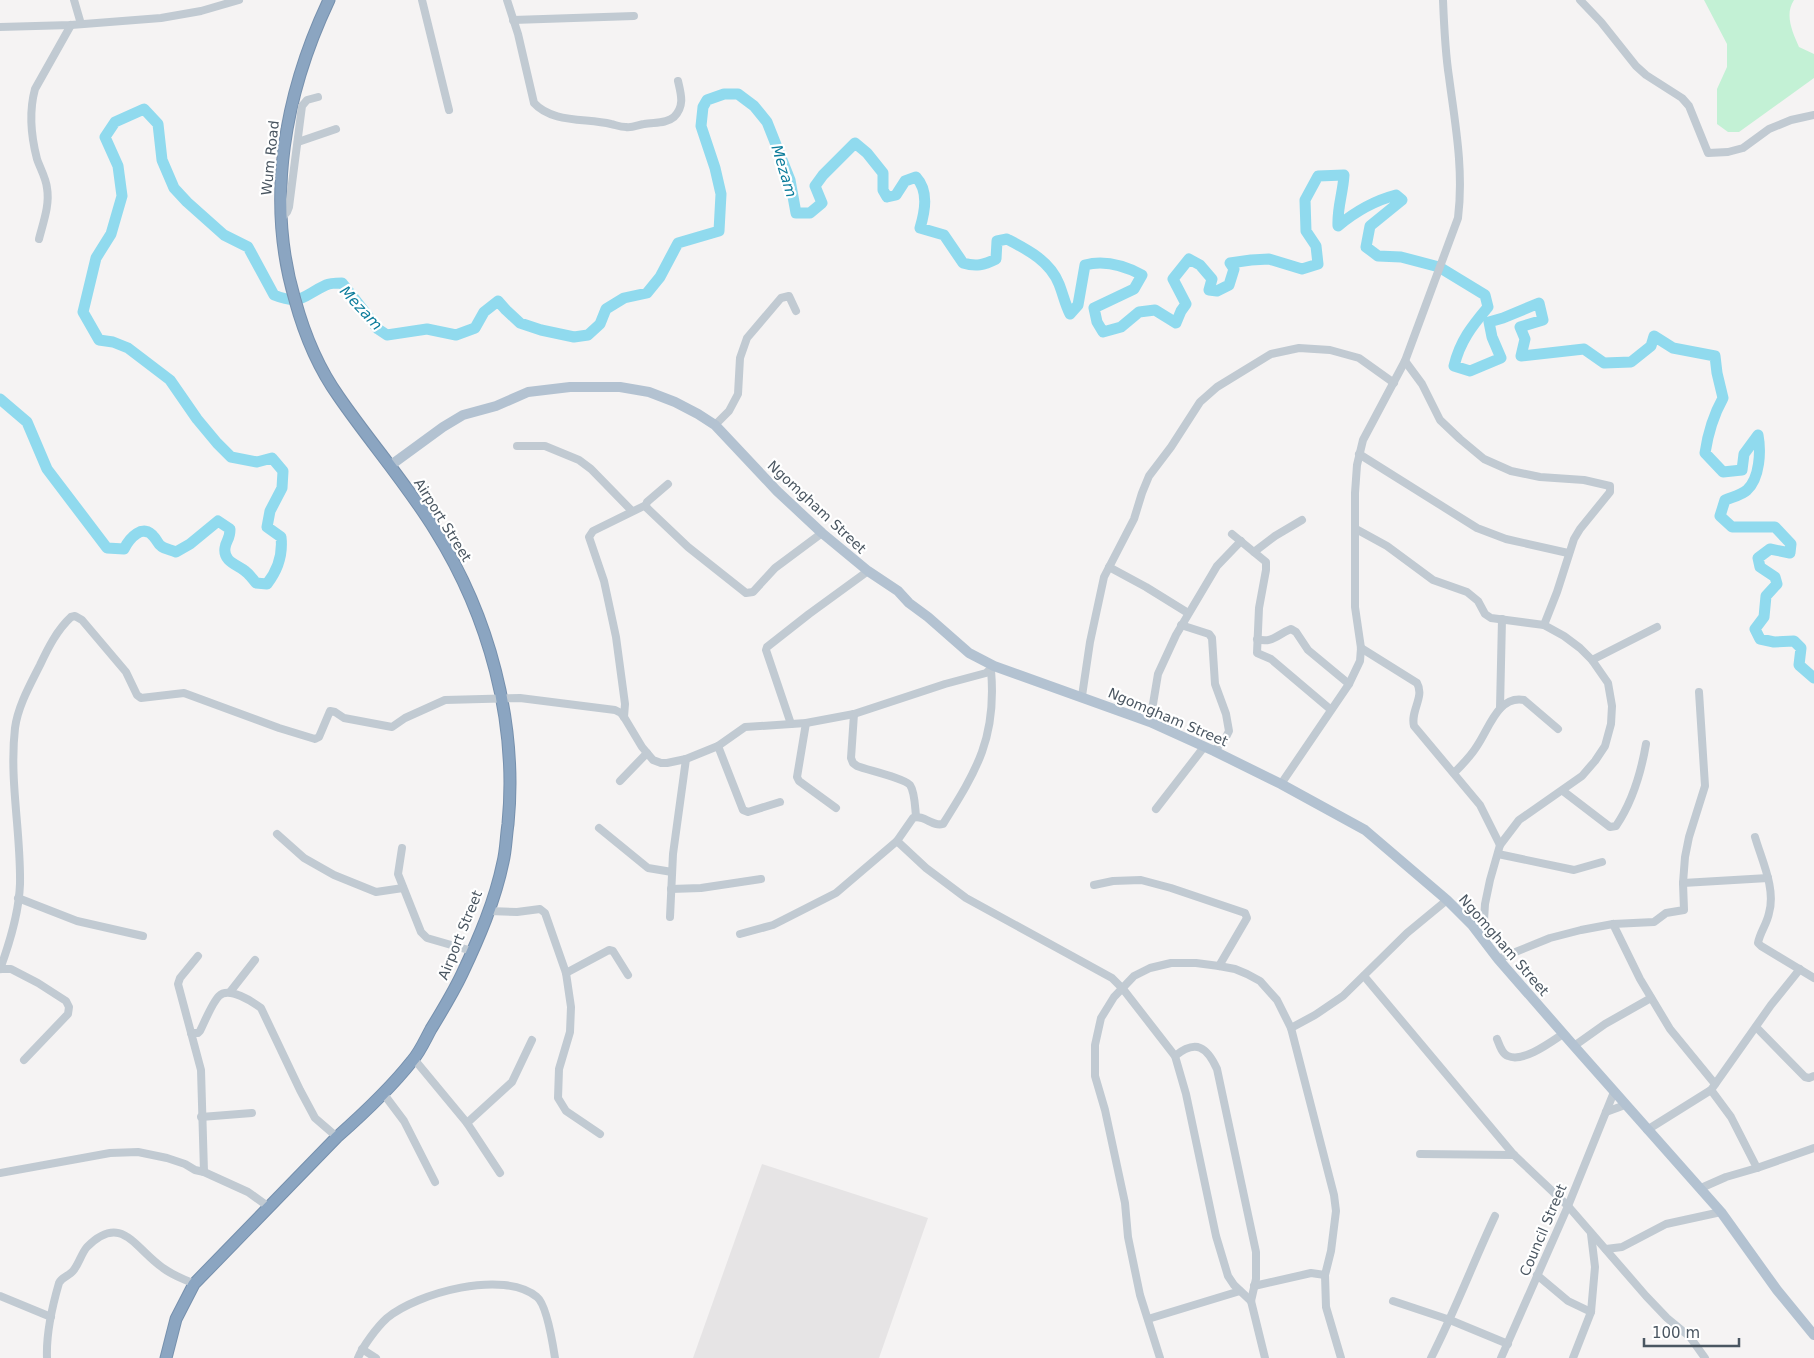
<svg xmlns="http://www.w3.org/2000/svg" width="1814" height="1358" font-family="'DejaVu Sans',sans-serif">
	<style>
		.education { fill: #e6e4e5 }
		.green { fill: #c3f1d5 }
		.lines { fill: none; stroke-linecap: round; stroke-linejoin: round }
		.river { stroke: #90daee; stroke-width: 11 }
		.highway-casing { stroke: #7690ad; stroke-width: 13 }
		.minor { stroke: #c1cad2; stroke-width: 8 }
		.major { stroke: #b3c2d1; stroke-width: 10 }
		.highway { stroke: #8ba5c1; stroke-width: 11 }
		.labels { text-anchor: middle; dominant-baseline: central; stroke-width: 4.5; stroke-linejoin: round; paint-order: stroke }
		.street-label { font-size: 14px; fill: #4a5661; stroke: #fff }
		.water-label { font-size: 15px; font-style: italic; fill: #0c7c9b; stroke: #fff }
	</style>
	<rect width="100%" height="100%" fill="#f5f3f3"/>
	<path class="education" d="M 762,1164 L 928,1218 L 879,1358 L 693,1358 Z"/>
	<path class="green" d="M 1704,0 L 1794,0 C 1784,15 1793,33 1799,47 L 1814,54 L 1814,78 L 1739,132 L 1728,132 L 1717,124 L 1717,89 L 1727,67 L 1727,44 Z"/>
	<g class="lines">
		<path class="river" d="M 0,399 L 27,422 L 47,469 L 107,548 L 124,549 C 129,539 143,522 154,537 C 157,540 158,544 161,546 C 165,549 172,550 176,552 L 190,544 L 218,521 L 230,529 C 230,540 226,540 225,548 C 223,562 238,565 245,571 C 249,574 253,579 256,583 L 267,584 C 278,570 283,555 281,537 L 267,527 L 270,511 L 282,488 L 283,471 L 272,458 L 257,462 L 231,457 L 217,443 L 197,419 L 170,380 L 128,348 L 113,342 L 99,340 L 83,312 L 96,258 L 111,234 L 122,196 L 118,166 L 105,137 L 115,122 L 144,109 L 158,124 L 162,160 L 174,188 L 187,202 L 224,235 L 248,247 L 274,295 C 302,306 302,296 326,285 C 330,283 337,283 342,283 L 378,329 L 387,335 L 427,329 L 456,335 L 475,328 L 484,312 L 498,301 L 506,310 L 520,323 L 541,330 L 574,337 L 588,335 L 600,324 L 606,309 L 624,298 L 647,293 L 660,277 L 678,243 L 719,231 L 721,194 L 715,168 L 701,126 L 703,107 L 707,100 L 724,94 L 738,94 L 754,106 L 767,122 L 790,180 L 796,213 L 810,213 L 822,203 L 815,186 L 823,175 L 855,143 L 867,153 L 883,173 L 883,190 L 887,197 L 896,195 L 905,181 L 916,177 C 929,191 925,211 920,228 L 944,235 L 963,263 C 976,267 984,265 996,259 L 997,241 L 1007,239 C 1028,250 1050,261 1059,284 C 1063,294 1065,304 1070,314 L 1078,305 L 1085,265 C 1104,260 1125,266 1142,275 L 1134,289 L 1094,308 L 1097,322 L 1103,332 L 1121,327 L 1139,312 L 1155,310 L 1176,323 L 1181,311 L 1186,304 L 1173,279 L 1189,259 L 1200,265 L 1212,279 L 1209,290 L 1217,291 L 1229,285 L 1234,269 L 1230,263 L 1251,260 L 1269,259 L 1302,269 L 1318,264 L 1316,246 L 1306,231 L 1305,200 L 1318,176 L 1344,175 C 1343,193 1337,208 1338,226 C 1356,211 1373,201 1396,195 L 1402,200 L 1370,226 L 1366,247 L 1378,256 L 1401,257 L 1439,267 L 1485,295 L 1488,307 C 1472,326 1460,341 1454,366 L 1470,371 L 1501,358 L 1492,337 L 1489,322 L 1503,318 L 1539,303 L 1543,320 L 1520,327 L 1525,339 L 1521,356 L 1584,349 L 1604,363 L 1631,362 L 1651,346 L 1654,336 L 1673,348 L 1715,356 L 1717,373 L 1723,398 C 1713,416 1708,433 1705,453 L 1723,472 L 1742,470 L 1744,454 L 1758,435 C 1761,451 1760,478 1747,490 C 1742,495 1732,497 1725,500 L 1720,516 L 1732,527 L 1775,527 L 1791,544 L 1790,553 L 1770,549 L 1758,558 L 1760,567 L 1775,577 L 1777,584 L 1766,596 L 1764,617 L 1755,629 L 1760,639 L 1774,642 L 1794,641 L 1801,648 L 1799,665 L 1814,678"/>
		<defs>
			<path id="highway" d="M 166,1358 L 176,1319 L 194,1284 L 337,1137 C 363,1114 390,1089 412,1061 C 420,1052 425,1040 431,1029 C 442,1011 453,993 462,974 C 479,938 495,901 503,862 C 506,850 506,837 508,824 C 518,722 489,616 435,530 C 406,483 370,442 339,397 C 319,369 304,333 295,300 C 265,199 285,93 329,0"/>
		</defs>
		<use href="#highway" class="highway-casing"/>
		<g class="minor">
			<path d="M 74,0 L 81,24"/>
			<path d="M 422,0 L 449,110"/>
			<path d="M 507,0 L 518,34 L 534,103 C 552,123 586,118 611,124 C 616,125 620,127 626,127 C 632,128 638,125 644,124 C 654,122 666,124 674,117 C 685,106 681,94 678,81"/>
			<path d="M 1580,0 L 1601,22 L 1636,66 L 1646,75 L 1682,98 L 1689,106 L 1708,153 L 1728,152 L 1743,148 L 1769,129 L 1791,120 L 1814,115"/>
			<path d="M 513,20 L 634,16"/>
			<path d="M 0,27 L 71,25 L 161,18 L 201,11 L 239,0"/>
			<path d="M 298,142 L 336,129"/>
			<path d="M 281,219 L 287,212 L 289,207 L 302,106 L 307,100 L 318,97"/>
			<path d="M 39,239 C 43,223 50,205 47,188 C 46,178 40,168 37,159 C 31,136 29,111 35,89 L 71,25"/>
			<path d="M 1405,361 L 1422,384 L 1440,420 L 1460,439 L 1484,459 L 1511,471 L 1540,477 L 1584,480 L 1610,486 L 1610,492 L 1580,529 L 1574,539 L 1557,592 L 1544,625"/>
			<path d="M 715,425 L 729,411 L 738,394 L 740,358 L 747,338 L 781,298 L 789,296 L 796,311"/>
			<path d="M 517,446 L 545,446 L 579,460 L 591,469 L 632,511"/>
			<path d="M 1359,454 L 1477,528 L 1506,539 L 1568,553"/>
			<path d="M 646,505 L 647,508 L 688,547 L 746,593 L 753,592 L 775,568 L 822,533"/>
			<path d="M 1356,529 L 1387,546 L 1433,580 L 1467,592 L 1478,601 L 1485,614 L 1491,618 L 1544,625 L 1564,636 L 1580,648 L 1592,660 L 1608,683 L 1612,706 L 1611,724 L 1605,746 L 1595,761 L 1582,776 L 1519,820 L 1500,845"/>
			<path d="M 1232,534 L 1266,562 L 1266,570 L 1259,608 L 1257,653 L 1271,659 L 1330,709"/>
			<path d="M 1254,552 L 1275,536 L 1302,520"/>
			<path d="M 1109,567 L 1146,587 L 1188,613"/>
			<path d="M 1181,625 L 1209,634 L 1212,638 L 1215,684 L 1226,714 L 1229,731 L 1225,739 L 1214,751"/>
			<path d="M 1257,639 C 1272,644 1278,634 1291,629 L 1296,632 L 1308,650 L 1349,684"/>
			<path d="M 1361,648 L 1417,683 C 1425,697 1410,711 1414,726 L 1480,805 L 1500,845 L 1490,880 L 1485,904 L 1483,937"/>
			<path d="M 1592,660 L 1657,627"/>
			<path d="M 1082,696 L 1090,642 L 1104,577 L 1134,519 L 1142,493 L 1149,476 L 1171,447 L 1200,402 L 1217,387 L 1271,354 L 1299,348 L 1330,350 L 1359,358 L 1394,383"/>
			<path d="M 1500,708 L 1502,619"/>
			<path d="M 854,714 L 851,758 L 853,763 L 857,766 C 867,770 904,778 910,785 C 915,792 915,808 916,816"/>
			<path d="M 624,717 L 625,704 L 616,637 L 604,581 L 589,537 L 593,531 L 646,505 L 647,502 L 668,484"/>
			<path d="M 1150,722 L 1158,674 L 1176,635 L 1217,566 L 1241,541"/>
			<path d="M 806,723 L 797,777 L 799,781 L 836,808"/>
			<path d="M 791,724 L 766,650 L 767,647 L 809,614 L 868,571"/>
			<path d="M 718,746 L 743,810 L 748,812 L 780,802"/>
			<path d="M 1454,773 C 1462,765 1471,756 1477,746 C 1489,729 1498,695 1524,700 L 1558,729"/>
			<path d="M 620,781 L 647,753"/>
			<path d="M 1281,784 L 1349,684 L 1360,661 L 1361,648 L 1355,607 L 1355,493 L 1357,465 L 1363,440 L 1405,361 L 1458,218 C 1464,170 1455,123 1449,77 C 1445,51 1444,25 1443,0"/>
			<path d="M 1563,791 L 1610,827 L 1616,826 C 1633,801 1641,773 1646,744"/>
			<path d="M 1156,809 L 1204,747"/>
			<path d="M 599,828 L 648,868 L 672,872"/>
			<path d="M 277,834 L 304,858 L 334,875 L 376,892 L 403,888"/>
			<path d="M 1755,837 C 1762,861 1776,889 1769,913 C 1767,924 1760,932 1758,943 L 1761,946 L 1814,978"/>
			<path d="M 897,841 L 926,868 L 966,898 L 1112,978 L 1123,989 L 1175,1056 L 1186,1094 L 1216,1236 L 1228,1276 L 1234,1285 L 1251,1301"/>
			<path d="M 402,848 L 398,874 L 421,932 L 427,938 L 472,951"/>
			<path d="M 1498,854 L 1574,870 L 1602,862"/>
			<path d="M 1683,883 L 1768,878"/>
			<path d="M 1094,885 L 1113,881 L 1141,880 L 1171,888 L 1245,913 L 1247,918 L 1219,966"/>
			<path d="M 671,889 L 701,888 L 761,879"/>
			<path d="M 18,898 L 77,921 L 143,936"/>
			<path d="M 489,911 L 517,912 L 540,909 L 545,913 L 566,973 L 571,1007 L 570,1032 L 559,1069 L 558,1098 L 566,1111 L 600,1134"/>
			<path d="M 670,917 L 673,854 L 686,759"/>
			<path d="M 1613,924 L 1640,979 L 1670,1029 L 1715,1084"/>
			<path d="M 740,934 L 773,925 L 836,893 L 897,841 L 913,818 C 924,814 932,827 943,824 C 977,770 997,737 991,670"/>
			<path d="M 198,956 L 180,978 L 178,984 L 201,1070 L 204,1172"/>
			<path d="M 1498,959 L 1550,938 L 1581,930 L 1613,924 L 1654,922 L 1666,913 L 1684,910 L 1683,883 L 1685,857 L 1689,837 L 1705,786 L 1699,692"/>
			<path d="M 0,969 C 10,942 19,913 20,884 C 21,832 9,780 15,728 C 18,706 30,685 40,665 C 48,648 57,630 71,617 L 75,616 L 82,620 L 126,672 L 137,695 L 141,698 L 184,693 L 279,728 L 315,739 L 319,737 L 330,711 L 335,712 L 344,718 L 392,727 L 405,718 L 445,700 L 520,698 L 615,710 L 621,713 L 624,717 L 642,747 L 653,760 L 661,763 L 667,763 L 686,759 L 718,746 L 745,727 L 806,723 L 854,714 L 945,684 L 986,673 L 994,666"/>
			<path d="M 0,969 L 11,969 L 38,983 L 66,1001 L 69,1007 L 68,1014 L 24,1060"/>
			<path d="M 566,973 L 609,950 L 613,951 L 628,975"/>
			<path d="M 1364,976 L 1514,1155 L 1568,1206 L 1646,1296 L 1667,1318 L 1690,1337 L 1705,1358"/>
			<path d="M 230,992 L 255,960"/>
			<path d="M 1756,1027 L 1805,1077 L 1809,1078 L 1814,1076"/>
			<path d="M 1291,1028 L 1315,1015 L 1343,996 L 1407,933 L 1447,900"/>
			<path d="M 191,1033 L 198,1033 L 200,1031 C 205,1021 212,1003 219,996 C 229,986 253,1002 261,1008 L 300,1090 L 315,1118 L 337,1137"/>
			<path d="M 1497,1039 C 1499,1044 1502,1054 1508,1056 C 1523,1063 1551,1042 1563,1034"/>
			<path d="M 1574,1046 L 1605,1024 L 1651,998"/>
			<path d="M 1175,1056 C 1196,1039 1207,1047 1217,1069 L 1256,1252 L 1256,1279 L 1251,1301 L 1265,1358"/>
			<path d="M 414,1059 L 467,1123 L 500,1173"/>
			<path d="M 383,1093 L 404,1121 L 435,1182"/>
			<path d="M 1606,1112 L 1625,1105"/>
			<path d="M 201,1117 L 252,1113"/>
			<path d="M 467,1123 L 512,1082 L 532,1040"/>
			<path d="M 1647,1130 L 1711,1090 L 1771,1005 L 1800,969"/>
			<path d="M 1420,1154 L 1514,1155"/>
			<path d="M 1757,1168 L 1814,1148"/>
			<path d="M 0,1173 L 110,1153 L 138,1152 L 167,1158 L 185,1164 L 195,1170 L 204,1172 L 248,1192 L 269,1207"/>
			<path d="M 1701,1188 L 1726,1177 L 1757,1168 L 1731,1117 L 1711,1090"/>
			<path d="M 1606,1249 L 1622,1247 L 1666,1224 L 1721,1212"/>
			<path d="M 1537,1275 L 1568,1301 L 1591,1312"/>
			<path d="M 1254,1286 L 1311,1273 L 1325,1275"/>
			<path d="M 0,1296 L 51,1317"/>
			<path d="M 1393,1301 L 1450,1320 L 1508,1344"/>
			<path d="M 1148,1319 L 1240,1291"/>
			<path d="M 362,1349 L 376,1358"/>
			<path d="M 47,1358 C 46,1333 52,1307 59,1283 C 62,1277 69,1276 73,1271 C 79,1264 81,1254 87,1247 C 122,1212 135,1249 163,1268 C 172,1275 184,1279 194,1284"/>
			<path d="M 358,1358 C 363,1346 377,1327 387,1318 C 417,1293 504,1269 537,1297 C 547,1305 553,1345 555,1358"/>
			<path d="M 1160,1358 L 1140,1295 L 1128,1237 L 1125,1203 L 1105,1110 L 1095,1076 L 1095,1045 L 1101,1018 L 1114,997 L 1134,976 L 1150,968 L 1171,963 L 1196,963 L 1219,966 L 1235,969 L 1247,974 L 1260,981 L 1277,1000 L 1291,1028 L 1334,1195 L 1336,1211 L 1331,1251 L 1325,1275 L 1326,1307 L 1341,1358"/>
			<path d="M 1431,1358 C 1455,1311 1473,1263 1495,1216"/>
			<path d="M 1501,1358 L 1568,1206 L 1614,1092"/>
			<path d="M 1573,1358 L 1591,1312 L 1595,1267 L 1591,1234"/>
		</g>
		<path class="major" d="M 391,465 L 443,427 L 463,415 L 496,406 L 528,392 L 570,387 L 620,387 L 649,392 L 675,402 L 698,414 L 715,425 L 777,491 L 822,533 L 868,571 L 898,591 L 909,603 L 928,617 L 969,653 L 994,666 L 1150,722 L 1214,751 L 1281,784 L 1365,830 L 1447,900 L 1472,925 L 1498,959 L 1574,1046 L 1721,1212 L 1777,1290 L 1814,1335"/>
		<use href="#highway" class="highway"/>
	</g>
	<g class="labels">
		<g class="street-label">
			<text transform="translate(270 158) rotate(-84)">Wum Road</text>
			<text transform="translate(817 507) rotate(43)">Ngomgham Street</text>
			<text transform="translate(443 520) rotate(58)">Airport Street</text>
			<text transform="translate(1168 717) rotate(23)">Ngomgham Street</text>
			<text transform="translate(460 935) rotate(-68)">Airport Street</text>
			<text transform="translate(1504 945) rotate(49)">Ngomgham Street</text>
			<text transform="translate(1543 1230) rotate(-67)">Council Street</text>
		</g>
		<g class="water-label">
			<text transform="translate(784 171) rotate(73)">Mezam</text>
			<text transform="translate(361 308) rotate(47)">Mezam</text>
		</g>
	</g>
	<path d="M1644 1338v8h95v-8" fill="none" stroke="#4a5661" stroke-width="2.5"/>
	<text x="1652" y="1338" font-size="15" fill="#4a5661" stroke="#ffffff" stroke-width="4" paint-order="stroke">100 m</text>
</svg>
